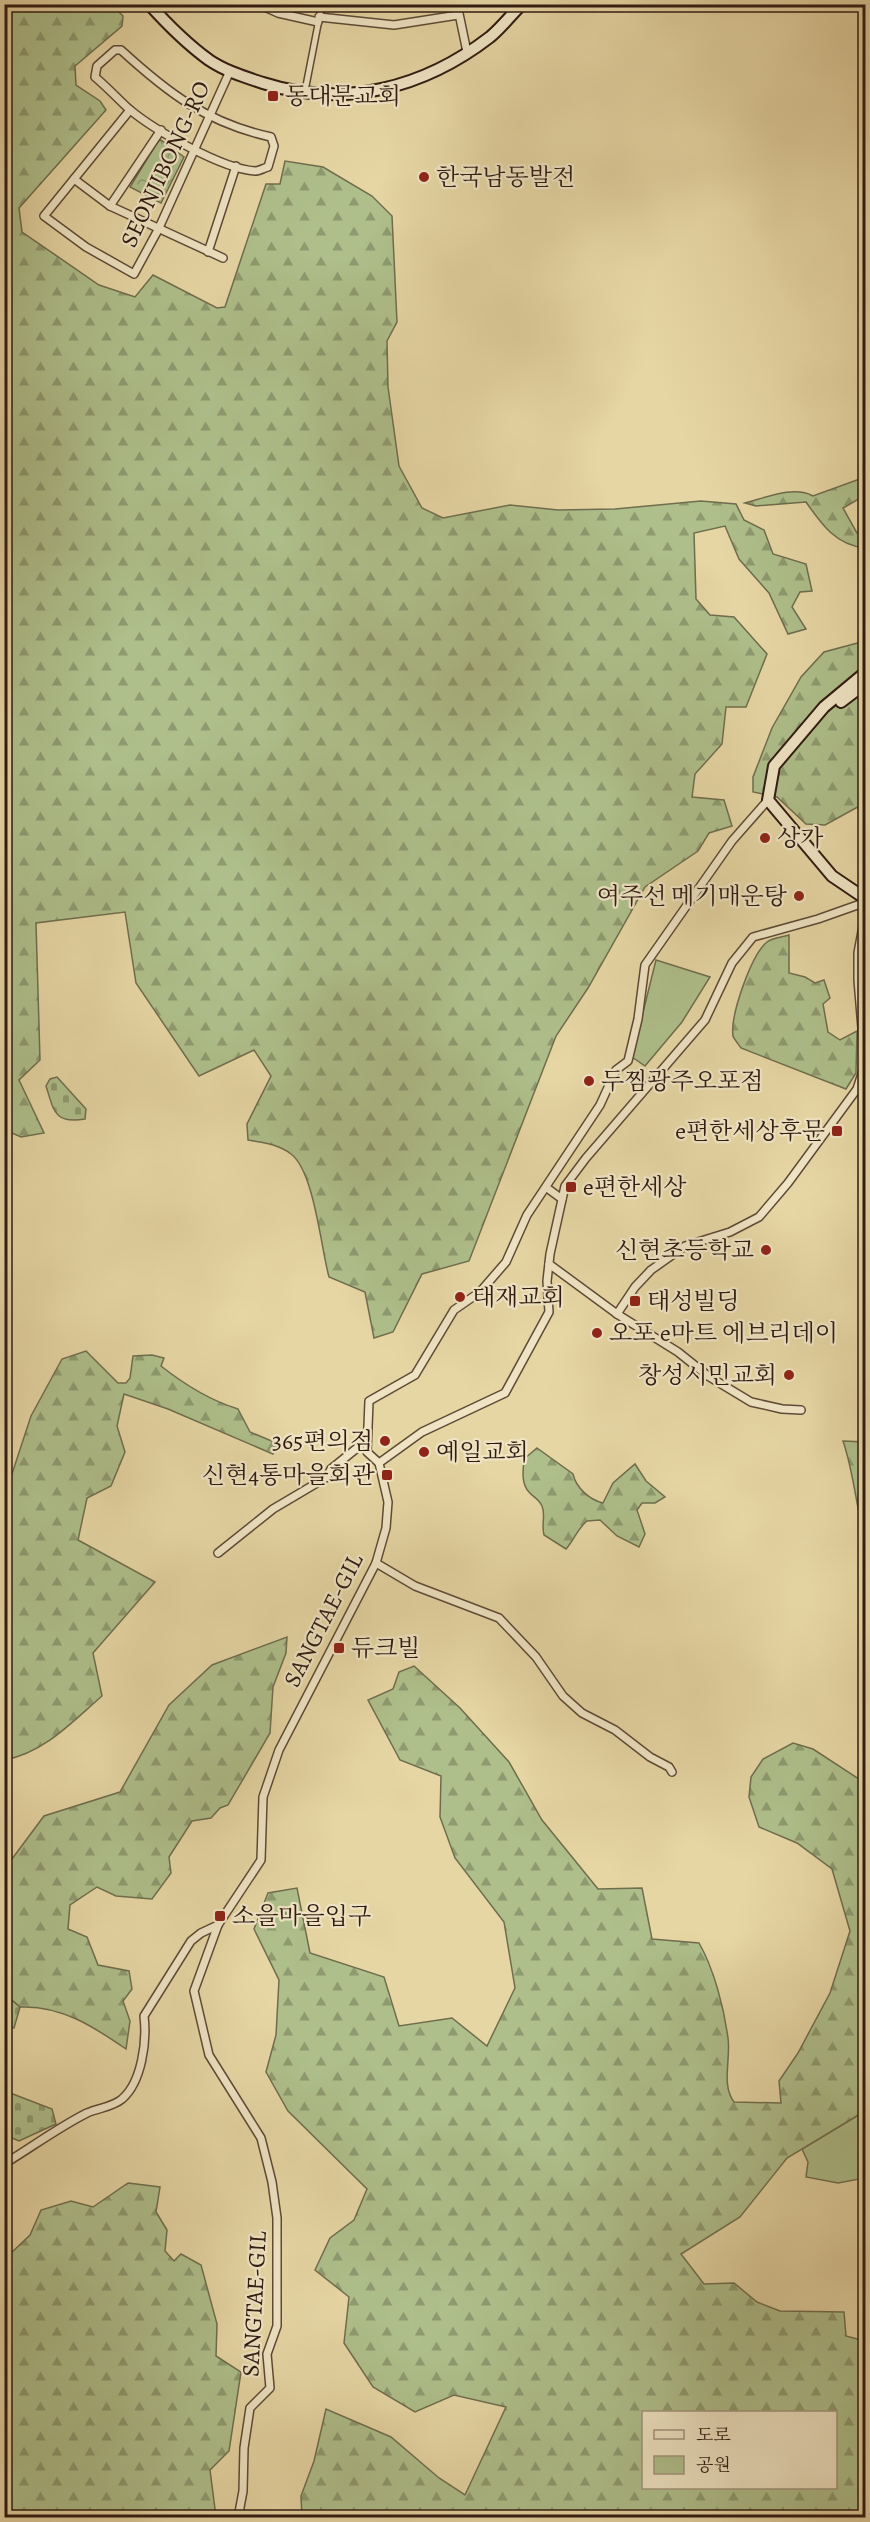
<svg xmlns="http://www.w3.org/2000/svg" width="870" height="2522" font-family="Alegreya,'Noto Serif KR',serif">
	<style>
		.green { fill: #aebf8b; stroke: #6f6d4e; stroke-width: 1.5 }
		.forest { fill: url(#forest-firs); stroke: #6f6d4e; stroke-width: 1.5; fill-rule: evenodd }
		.cemetery { fill: url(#cemetery-stones); stroke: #6f6d4e; stroke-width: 1.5 }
		.park { fill: url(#park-crowns); stroke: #6f6d4e; stroke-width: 1.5 }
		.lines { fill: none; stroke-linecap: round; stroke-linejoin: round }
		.pedestrian-casing { stroke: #5e4a36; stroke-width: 8 }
		.minor-casing { stroke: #5e4a36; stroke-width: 10 }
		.secondary-casing { stroke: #301b12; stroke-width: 14 }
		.pedestrian { stroke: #efe4c4; stroke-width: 5 }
		.minor { stroke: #efe4c4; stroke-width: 7 }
		.secondary { stroke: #efe4c4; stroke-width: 10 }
		.poi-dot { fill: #8f2418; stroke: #efe4c4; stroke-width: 2 }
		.labels { text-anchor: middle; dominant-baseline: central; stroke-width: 4.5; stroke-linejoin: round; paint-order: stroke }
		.poi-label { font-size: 24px; fill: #301b12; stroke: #efe4c4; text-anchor: start }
		.street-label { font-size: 24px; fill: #301b12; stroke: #efe4c4 }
	</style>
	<defs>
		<pattern id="forest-firs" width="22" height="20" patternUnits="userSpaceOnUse" patternTransform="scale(1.5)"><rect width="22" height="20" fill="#aebf8b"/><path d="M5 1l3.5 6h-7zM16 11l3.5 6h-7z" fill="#8e9a70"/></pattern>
		<pattern id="cemetery-stones" width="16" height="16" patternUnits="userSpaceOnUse" patternTransform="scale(1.5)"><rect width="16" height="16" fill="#aebf8b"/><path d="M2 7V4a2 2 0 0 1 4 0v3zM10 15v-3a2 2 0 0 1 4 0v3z" fill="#8e9a70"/></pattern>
		<pattern id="park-crowns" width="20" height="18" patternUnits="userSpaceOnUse" patternTransform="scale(1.5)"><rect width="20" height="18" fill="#aebf8b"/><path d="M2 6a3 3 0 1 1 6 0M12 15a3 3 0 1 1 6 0" fill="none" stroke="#8e9a70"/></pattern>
	</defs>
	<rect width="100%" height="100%" fill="#e6d6a4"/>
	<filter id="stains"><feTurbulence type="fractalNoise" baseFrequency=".00333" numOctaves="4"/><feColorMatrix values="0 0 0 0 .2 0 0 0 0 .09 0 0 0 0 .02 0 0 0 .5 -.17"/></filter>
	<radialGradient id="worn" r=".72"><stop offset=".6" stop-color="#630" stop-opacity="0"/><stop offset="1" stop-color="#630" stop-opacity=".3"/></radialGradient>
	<g class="green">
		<path d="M 656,960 L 710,977 L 682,1022 L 645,1066 L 632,1057 Z"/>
		<path d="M 865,2111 L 865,2178 L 838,2183 L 806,2177 L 808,2162 L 802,2149 Z"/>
	</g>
	<g class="forest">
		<path d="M 5,4 L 112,5 L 123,16 L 122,26 L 75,66 L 76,85 L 100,101 L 106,110 L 19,208 L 22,232 L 99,285 L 135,297 L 153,275 L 217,308 L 225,307 L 266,184 L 280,184 L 285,161 L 323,167 L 372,196 L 392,216 L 397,322 L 387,341 L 388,387 L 399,466 L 422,508 L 443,518 L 510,505 L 558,510 L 615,509 L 701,501 L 736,504 L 744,520 L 764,530 L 773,554 L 806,564 L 812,591 L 800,592 L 792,607 L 806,629 L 788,634 L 769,593 L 739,559 L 725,526 L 694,533 L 696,599 L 710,615 L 734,617 L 767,654 L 746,707 L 726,707 L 722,744 L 695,774 L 692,797 L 724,800 L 732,826 L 709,833 L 698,851 L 645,887 L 588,988 L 556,1036 L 469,1261 L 422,1274 L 393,1332 L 374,1338 L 365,1292 L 329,1277 C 321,1248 314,1171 291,1154 C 278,1144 264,1143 248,1140 L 247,1124 L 271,1076 L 254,1050 L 199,1076 L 136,983 L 125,912 L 36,923 L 40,1060 L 19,1080 L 44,1133 L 21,1137 L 5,1130 Z"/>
		<path d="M 865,477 L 865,498 L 862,497 L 843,508 L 857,533 L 865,535 L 865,548 C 836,545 822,525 806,502 L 756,506 L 745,503 C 765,498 794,485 813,496 Z"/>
		<path d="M 865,641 L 865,803 L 825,825 L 806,824 L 777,797 L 753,792 L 753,777 L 772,728 L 801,677 L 824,652 Z"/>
		<path d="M 789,935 L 789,973 L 805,977 L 815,983 L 824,980 L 830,998 L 823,1004 L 828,1032 L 840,1040 L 857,1031 L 856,1073 L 846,1089 L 741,1048 C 739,1045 734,1039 733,1036 C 730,1016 751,955 767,942 C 772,938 783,937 789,935 Z"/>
		<path d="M 86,1351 L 118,1383 L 126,1383 L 130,1378 L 133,1356 L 152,1355 L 164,1358 L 161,1366 C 185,1385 209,1400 238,1409 L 250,1432 L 279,1444 L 273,1454 L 168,1409 L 124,1394 L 117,1426 L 125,1452 L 111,1486 L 87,1498 L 78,1540 L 155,1582 L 93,1653 L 102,1696 C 72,1722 45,1752 5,1760 L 5,1495 L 31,1416 L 62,1359 Z"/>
		<path d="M 843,1441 L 865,1442 L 865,1540 C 856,1507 854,1473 843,1441 Z"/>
		<path d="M 537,1448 L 573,1474 C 576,1488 590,1500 603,1503 L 613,1483 L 635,1464 L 646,1481 L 665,1497 L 655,1503 L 642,1503 L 637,1510 L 645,1534 L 639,1547 L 617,1536 L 600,1520 L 587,1521 C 577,1529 575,1539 566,1549 L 544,1535 C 541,1525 546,1515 542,1506 C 539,1499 533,1497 529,1492 C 521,1484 523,1470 524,1459 Z"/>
		<path d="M 287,1637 L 286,1653 L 273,1687 L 270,1733 L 228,1805 L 220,1808 L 211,1818 L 192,1821 L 169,1857 L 171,1873 L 152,1899 L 116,1896 L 97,1887 L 70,1905 L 68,1929 L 87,1937 L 98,1965 L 129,1971 L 132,1989 L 123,2001 L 130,2021 L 126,2049 C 94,2027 61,2005 20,2007 L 5,1994 L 5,1863 L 9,1863 L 44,1816 L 120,1792 L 169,1705 L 212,1665 Z"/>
		<path d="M 414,1666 L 460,1708 L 509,1762 L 542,1820 L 598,1889 L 642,1888 L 652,1939 L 699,1943 C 714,1969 724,2008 728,2038 C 731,2059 721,2085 734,2102 L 781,2103 L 779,2081 L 798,2053 L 830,1993 L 850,1931 L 832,1869 L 797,1843 L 759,1827 L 749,1797 L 751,1777 L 763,1759 L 793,1743 L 813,1749 L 865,1783 L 865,2111 L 787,2158 L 740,2217 L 681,2254 L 704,2284 L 734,2283 L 757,2302 L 780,2311 L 844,2312 L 846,2336 L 865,2341 L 865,2517 L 302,2517 L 301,2496 L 314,2461 L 326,2409 L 391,2437 L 439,2478 L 465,2495 L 506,2407 L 454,2395 L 415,2412 L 373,2387 L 344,2343 L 349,2297 L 315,2270 L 330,2238 L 354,2220 L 367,2189 L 288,2111 L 266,2072 L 276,2035 L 279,1980 L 254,1929 L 268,1893 L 297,1888 L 310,1953 L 384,1977 L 399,2026 L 452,2018 L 487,2046 L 515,1988 L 504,1922 L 455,1858 L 440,1817 L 441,1776 L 400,1760 L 368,1700 L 393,1689 L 399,1672 ZM 644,2412 L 836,2412 L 836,2488 L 644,2488 Z"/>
		<path d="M 128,2183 L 160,2187 L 156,2212 L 167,2230 L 165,2251 L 174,2261 L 181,2254 L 201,2265 L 217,2324 L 216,2356 L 241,2372 L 229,2451 L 210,2470 L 216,2517 L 5,2517 L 4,2287 L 7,2285 L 9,2255 L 30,2235 L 41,2210 L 71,2201 L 93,2207 Z"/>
	</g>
	<g class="cemetery">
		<path d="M 57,1077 L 86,1109 L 85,1119 C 54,1124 54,1111 46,1086 L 50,1079 Z"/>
		<path d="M 4,1994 L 20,2007 L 14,2028 L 5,2027 Z"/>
		<path d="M 5,2091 L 52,2109 L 56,2124 L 19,2141 L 5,2135 Z"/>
	</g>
	<path class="park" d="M 161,140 L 184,157 L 161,203 L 130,187 L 158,141 Z"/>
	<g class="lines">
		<defs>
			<path id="pedestrian" d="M 305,91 L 322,4"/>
			<g id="minor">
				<path d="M 258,4 L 278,13 L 318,22"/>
				<path d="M 457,4 L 467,52"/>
				<path d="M 319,17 L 394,25 L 458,15"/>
				<path d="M 115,50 L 121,50 C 168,93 207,123 271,137 L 274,146 L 268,167 C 264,168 259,171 255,171 C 222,169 154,130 129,109 C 118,99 107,87 95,77 L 97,66 Z"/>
				<path d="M 130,110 L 44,216 L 86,247 L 134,274 L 158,230 L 230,71"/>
				<path d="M 74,179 L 110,206 L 223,258"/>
				<path d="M 110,206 L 161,130"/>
				<path d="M 208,252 L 236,166"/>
				<path d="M 547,1188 L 562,1199"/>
				<path d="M 549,1264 L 617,1314 L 678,1352 L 708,1376 L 751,1402 L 782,1409 L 801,1410"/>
				<path d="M 617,1314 L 635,1287 L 651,1270 L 685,1246 L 730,1232 L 759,1217 L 788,1183 L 857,1089 L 865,1064 L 858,980 L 858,953 L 866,910"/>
				<path d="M 379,1463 L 367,1452 L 369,1401 L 415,1375 L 454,1310 L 480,1292 L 506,1262 L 527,1215 L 600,1105 L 616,1070 L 628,1061 L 638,1019 L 645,965 L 732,841 L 768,800"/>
				<path d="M 218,1553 L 273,1509 L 327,1477 L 331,1469 L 367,1440"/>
				<path d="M 376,1563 L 415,1586 L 499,1618 L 536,1657 L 563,1696 L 582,1713 L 615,1730 L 650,1757 L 669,1767 L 672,1772"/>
				<path d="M 218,1925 L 194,1991 L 209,2055 L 261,2138 L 272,2182 L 277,2218 L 277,2326 L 267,2354 L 270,2388 L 250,2408 L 244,2448 L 243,2491 L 238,2518"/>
				<path d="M 4,2164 C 32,2147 59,2127 87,2113 C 98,2108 113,2107 122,2099 C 142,2082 147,2041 144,2016 L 191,1941 L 201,1933 L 218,1925 L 261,1860 L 263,1797 L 279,1750 L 376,1563 L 386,1528 L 388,1502 L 379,1463 L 422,1432 L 505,1393 L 549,1312 L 547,1281 L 550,1254 L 565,1186 L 586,1158 L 705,1020 L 732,963 L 753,937 L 818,919 L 866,902"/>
			</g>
			<g id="secondary">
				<path d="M 149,4 C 167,24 187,44 209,60 C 225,71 245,77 263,83 C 344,109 424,88 490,37 C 501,28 511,15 522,4"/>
				<path d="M 866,672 L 824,707 L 774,766 L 768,800 L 832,876 L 866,899"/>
				<path d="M 841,702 L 866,683"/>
			</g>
		</defs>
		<use href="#pedestrian" class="pedestrian-casing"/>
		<use href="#minor" class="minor-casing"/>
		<use href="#secondary" class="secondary-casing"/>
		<use href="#pedestrian" class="pedestrian"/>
		<use href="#minor" class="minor"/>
		<use href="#secondary" class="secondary"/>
	</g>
	<g class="poi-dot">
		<rect x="267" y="90" width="12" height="12" rx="3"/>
		<circle cx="424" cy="177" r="6"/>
		<circle cx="765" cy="838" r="6"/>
		<circle cx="799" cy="896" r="6"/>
		<circle cx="589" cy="1081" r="6"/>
		<rect x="831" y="1125" width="12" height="12" rx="3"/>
		<rect x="565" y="1181" width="12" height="12" rx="3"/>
		<circle cx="766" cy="1250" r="6"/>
		<circle cx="460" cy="1297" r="6"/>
		<rect x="629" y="1295" width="12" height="12" rx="3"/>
		<circle cx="597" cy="1333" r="6"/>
		<circle cx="789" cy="1375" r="6"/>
		<circle cx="385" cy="1441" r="6"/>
		<circle cx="424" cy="1452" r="6"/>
		<rect x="381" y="1469" width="12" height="12" rx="3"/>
		<rect x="333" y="1642" width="12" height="12" rx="3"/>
		<rect x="214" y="1910" width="12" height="12" rx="3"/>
	</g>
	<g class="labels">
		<g class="poi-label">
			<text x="285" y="96">동대문교회</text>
			<text x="436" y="177">한국남동발전</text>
			<text x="777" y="838">상가</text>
			<text x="787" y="896" text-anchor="end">여주선 메기매운탕</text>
			<text x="601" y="1081">두찜광주오포점</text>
			<text x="825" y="1131" text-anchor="end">e편한세상후문</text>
			<text x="583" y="1187">e편한세상</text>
			<text x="754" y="1250" text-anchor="end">신현초등학교</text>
			<text x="472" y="1297">태재교회</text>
			<text x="647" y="1301">태성빌딩</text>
			<text x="609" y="1333">오포 e마트 에브리데이</text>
			<text x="777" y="1375" text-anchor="end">창성시민교회</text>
			<text x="373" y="1441" text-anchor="end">365편의점</text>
			<text x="436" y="1452">예일교회</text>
			<text x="375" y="1475" text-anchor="end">신현4통마을회관</text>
			<text x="351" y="1648">듀크빌</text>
			<text x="232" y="1916">소을마을입구</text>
		</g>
		<g class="street-label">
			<text transform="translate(165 164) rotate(-65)">SEONJIBONG-RO</text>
			<text transform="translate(323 1620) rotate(-63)">SANGTAE-GIL</text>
			<text transform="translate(254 2304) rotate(-87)">SANGTAE-GIL</text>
		</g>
	</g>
	<rect width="870" height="2522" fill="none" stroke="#e6d6a4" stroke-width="24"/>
	<rect x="6" y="6" width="858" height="2510" fill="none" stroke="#301b12" stroke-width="3"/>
	<rect x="12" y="12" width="846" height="2498" fill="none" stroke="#301b12" stroke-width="1.5"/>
	<rect x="642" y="2411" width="195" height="78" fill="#efe4c4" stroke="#a3947d" stroke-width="1.5"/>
	<rect x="654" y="2430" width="30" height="9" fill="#efe4c4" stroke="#a3947d" stroke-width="1.5"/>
	<text x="696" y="2441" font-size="18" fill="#301b12">도로</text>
	<rect x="654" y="2456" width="30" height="18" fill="#aebf8b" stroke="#a3947d" stroke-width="1.5"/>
	<text x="696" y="2471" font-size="18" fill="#301b12">공원</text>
	<rect width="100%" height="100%" filter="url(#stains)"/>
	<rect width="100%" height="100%" fill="url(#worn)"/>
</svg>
